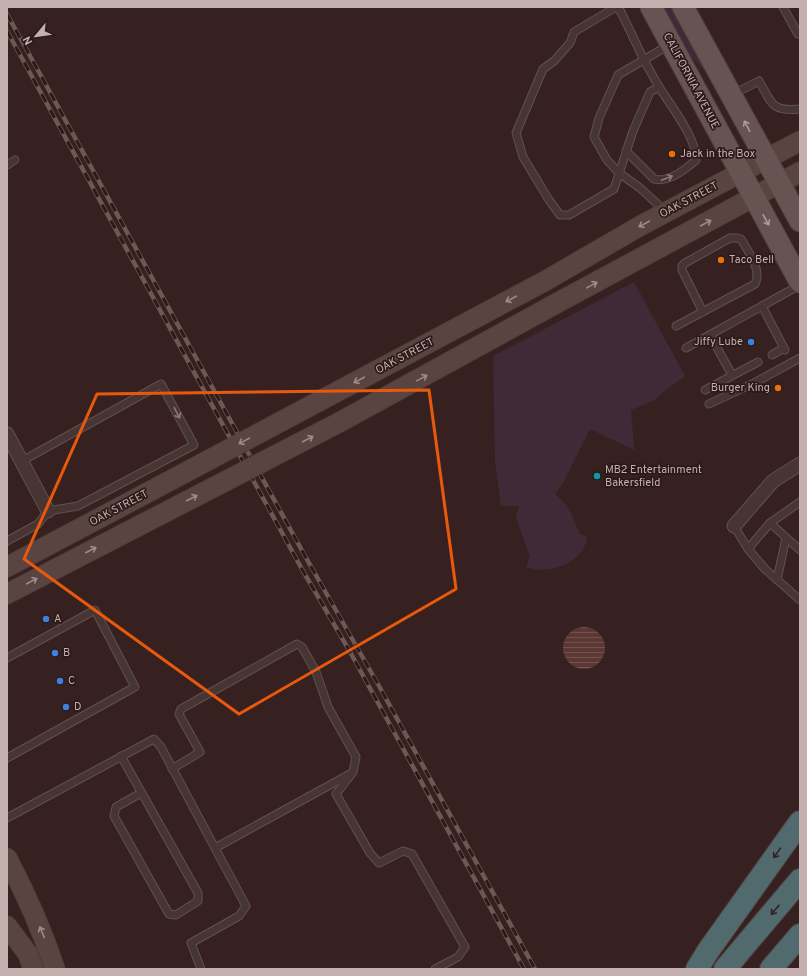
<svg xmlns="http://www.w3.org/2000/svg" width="807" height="976" font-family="Overpass,sans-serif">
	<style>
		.green { fill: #412a37 }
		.water { fill: url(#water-rules) }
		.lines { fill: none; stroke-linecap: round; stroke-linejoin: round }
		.service-casing { stroke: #62504e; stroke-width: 9 }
		.minor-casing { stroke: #62504e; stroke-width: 15 }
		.secondary-casing { stroke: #503e3d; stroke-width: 21 }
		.primary-casing { stroke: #503e3d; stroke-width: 23 }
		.motorway-casing { stroke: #4e3d3b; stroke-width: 24 }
		.service { stroke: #473533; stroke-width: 7 }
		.minor { stroke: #473533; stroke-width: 13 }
		.secondary { stroke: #5a4441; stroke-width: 19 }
		.primary { stroke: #675351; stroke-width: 21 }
		.motorway { stroke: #516a6d; stroke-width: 22 }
		.rail-casing { stroke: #6e5755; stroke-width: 4.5 }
		.rail { stroke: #2b1a19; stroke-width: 3; stroke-dasharray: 9; stroke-linecap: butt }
		.secondary-bridge-casing { stroke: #503e3d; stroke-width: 21; stroke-linecap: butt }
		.secondary-bridge { stroke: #5a4441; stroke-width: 19 }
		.oneway { stroke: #ad9997 }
		.oneway2 { stroke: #8c7977 }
		.oneway3 { stroke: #9f8a88 }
		.oneway4 { stroke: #2f2221 }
		.marked { fill: none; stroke: #e8590c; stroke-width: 3; stroke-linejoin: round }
		.food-dot { fill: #e8710a; stroke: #2b1a19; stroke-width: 1.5 }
		.shop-dot { fill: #3f7fe0; stroke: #2b1a19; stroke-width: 1.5 }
		.culture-dot { fill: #0f9aa8; stroke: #2b1a19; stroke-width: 1.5 }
		.labels { text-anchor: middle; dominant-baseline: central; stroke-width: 3.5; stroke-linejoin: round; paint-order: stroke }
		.street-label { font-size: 11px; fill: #c4b0ae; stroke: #2b1a19 }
		.poi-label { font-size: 11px; fill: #c4b0ae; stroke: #2b1a19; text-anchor: start }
	</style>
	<defs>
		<pattern id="water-rules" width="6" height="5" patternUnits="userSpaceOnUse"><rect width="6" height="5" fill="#5d3734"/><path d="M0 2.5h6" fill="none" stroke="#73514f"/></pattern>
	</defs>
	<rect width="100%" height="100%" fill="#362120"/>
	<g class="green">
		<path d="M 663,7 L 674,7 L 708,74 L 686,52 Z"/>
		<path d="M 634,282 L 685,376 L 662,393 L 653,401 L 631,410 L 634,450 L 590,429 L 562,485 L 555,494 C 570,506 572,516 580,534 L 587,537 C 584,564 548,575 526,567 L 530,556 L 517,521 L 516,516 L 519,506 L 501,506 L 495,460 L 493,356 Z"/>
	</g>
	<circle class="water" cx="584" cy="648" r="21"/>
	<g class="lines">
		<defs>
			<g id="service">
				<path d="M 616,7 L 621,12 L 644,60 L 659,87 L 650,92 L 633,131 L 614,189 L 569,215 L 560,215 L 549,200 L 523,157 L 516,133 L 543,69 L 554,61 L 570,43 L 574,32 Z"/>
				<path d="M 783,7 L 798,34 L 800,33"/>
				<path d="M 733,94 L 759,81 C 772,103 771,112 800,109"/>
				<path d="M 626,151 L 654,179 C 668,183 686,169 696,160 C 698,141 670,104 659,87"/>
				<path d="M 7,165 L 15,160"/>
				<path d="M 665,211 L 640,188 L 619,173 L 607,160 L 594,137 L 599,118 L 618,75 L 669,45"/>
				<path d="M 762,306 L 785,350"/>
				<path d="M 676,326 L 755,284 C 762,269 749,253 741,239 L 737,238 L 730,238 L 685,263 L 682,266 L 682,270 L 703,312"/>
				<path d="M 710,335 L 732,375"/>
				<path d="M 686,348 L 800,285"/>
				<path d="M 772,355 L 784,348"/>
				<path d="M 705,390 L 758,362"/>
				<path d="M 709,404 L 754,383 L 800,358"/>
				<path d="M 770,523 L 800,550"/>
				<path d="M 734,526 L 748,549 L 765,569 L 800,600"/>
				<path d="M 7,541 L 38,524 L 48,511 L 78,506 L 194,445 L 161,384 L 22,461"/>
				<path d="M 748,549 L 770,523 L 800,502"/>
				<path d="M 777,580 L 786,538"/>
				<path d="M 7,658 L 95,610 L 135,687 L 7,758"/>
				<path d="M 121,756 L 198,893 L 198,901 L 176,915 L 169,914 L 114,816 L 116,807 L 141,793"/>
				<path d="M 172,769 L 200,752 L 179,714 L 181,709 L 297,644 L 302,647 L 316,672 L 328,707 L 356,757 L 353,772 L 336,794 L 370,853 L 379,863 L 403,851 L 412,854 L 465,947 L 458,957 L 435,969"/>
				<path d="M 7,818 L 154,739 L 161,747 L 246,906 L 239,916 L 191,943 L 201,969"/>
				<path d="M 215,848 L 350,774"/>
			</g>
			<g id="minor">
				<path d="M 7,434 L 48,511"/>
				<path d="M 734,526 L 773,481 L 800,464"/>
			</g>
			<g id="secondary">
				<path d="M 545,281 L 640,226 L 800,141"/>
				<path d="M 557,303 L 800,172"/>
				<path d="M 7,567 L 111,512"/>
				<path d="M 7,594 L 158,516"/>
				<path d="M 7,858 C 26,894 42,930 55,969"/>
				<path d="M 7,926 L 28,954 L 33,969"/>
			</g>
			<g id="primary">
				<path d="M 651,7 L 800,282"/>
				<path d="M 683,7 L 800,221"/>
			</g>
			<g id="motorway">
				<path d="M 697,969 L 708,951 L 800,822"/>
				<path d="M 725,969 L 800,880"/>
				<path d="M 771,969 L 800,935"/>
			</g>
		</defs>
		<use href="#service" class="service-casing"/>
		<use href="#minor" class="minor-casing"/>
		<use href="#secondary" class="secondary-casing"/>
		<use href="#primary" class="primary-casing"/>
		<use href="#motorway" class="motorway-casing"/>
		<use href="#service" class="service"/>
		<use href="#minor" class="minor"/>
		<use href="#secondary" class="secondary"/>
		<use href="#primary" class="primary"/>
		<use href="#motorway" class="motorway"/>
		<defs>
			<g id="rail">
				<path d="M 7,14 L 305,556 L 379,686 L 535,969"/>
				<path d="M 7,31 L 303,571 L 349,650 L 524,969"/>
			</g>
		</defs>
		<use href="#rail" class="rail-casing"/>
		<use href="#rail" class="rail"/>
		<defs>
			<g id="secondary-bridge">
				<path d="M 111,512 L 545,281"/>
				<path d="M 158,516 L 340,422 L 557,303"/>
			</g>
		</defs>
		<use href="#secondary-bridge" class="secondary-bridge-casing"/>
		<use href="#secondary-bridge" class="secondary-bridge"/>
	</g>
	<defs><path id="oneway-shaft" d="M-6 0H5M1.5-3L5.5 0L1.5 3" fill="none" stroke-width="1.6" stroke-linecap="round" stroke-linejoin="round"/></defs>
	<g class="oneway">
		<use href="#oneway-shaft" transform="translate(747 126) rotate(-118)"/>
		<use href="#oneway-shaft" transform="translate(766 220) rotate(61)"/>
	</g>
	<g class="oneway2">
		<use href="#oneway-shaft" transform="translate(667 178) rotate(-21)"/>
		<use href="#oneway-shaft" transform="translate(177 413) rotate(62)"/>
	</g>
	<g class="oneway3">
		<use href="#oneway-shaft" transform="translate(706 223) rotate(-28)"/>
		<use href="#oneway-shaft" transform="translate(644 224) rotate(152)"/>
		<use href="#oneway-shaft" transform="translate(592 285) rotate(-29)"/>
		<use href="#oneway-shaft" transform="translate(511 299) rotate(152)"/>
		<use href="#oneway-shaft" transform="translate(422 378) rotate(-29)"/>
		<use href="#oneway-shaft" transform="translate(359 380) rotate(152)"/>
		<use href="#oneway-shaft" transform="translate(308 439) rotate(-28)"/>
		<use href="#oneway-shaft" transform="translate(244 441) rotate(152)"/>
		<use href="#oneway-shaft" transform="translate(192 498) rotate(-27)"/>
		<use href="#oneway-shaft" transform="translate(91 550) rotate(-27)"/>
		<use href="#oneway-shaft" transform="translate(32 581) rotate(-28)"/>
		<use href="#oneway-shaft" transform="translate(42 932) rotate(-113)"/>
	</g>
	<g class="oneway4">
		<use href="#oneway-shaft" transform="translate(777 853) rotate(125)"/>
		<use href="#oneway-shaft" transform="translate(775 910) rotate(130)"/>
	</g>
	<path class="marked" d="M 429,390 L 456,589 L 239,714 L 24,559 L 97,394 Z"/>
	<g class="food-dot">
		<circle cx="672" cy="154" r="4"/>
		<circle cx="721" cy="260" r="4"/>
		<circle cx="778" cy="388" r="4"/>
	</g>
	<g class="shop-dot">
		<circle cx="751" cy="342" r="4"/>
		<circle cx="46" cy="619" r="4"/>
		<circle cx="55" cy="653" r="4"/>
		<circle cx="60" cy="681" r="4"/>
		<circle cx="66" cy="707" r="4"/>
	</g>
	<circle class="culture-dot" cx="597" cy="476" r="4"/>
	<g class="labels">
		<g class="street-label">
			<text transform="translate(691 81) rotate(62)">CALIFORNIA AVENUE</text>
			<text transform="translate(689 200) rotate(-28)">OAK STREET</text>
			<text transform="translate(405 356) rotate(-28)">OAK STREET</text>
			<text transform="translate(119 508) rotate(-28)">OAK STREET</text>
		</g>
		<g class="poi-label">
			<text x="680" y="154">Jack in the Box</text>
			<text x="729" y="260">Taco Bell</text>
			<text x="743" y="342" text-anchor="end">Jiffy Lube</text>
			<text x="770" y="388" text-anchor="end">Burger King</text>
			<text x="605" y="470">MB2 Entertainment<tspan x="605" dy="13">Bakersfield</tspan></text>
			<text x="54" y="619">A</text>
			<text x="63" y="653">B</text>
			<text x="68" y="681">C</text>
			<text x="74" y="707">D</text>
		</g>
	</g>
	<rect width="807" height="976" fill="none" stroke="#c4b0ae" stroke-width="16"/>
	<g transform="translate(36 36) rotate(241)" stroke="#2b1a19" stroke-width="3" paint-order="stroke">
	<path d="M0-3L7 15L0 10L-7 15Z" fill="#c4b0ae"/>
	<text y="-6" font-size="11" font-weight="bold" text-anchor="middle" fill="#c4b0ae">N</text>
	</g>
</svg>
